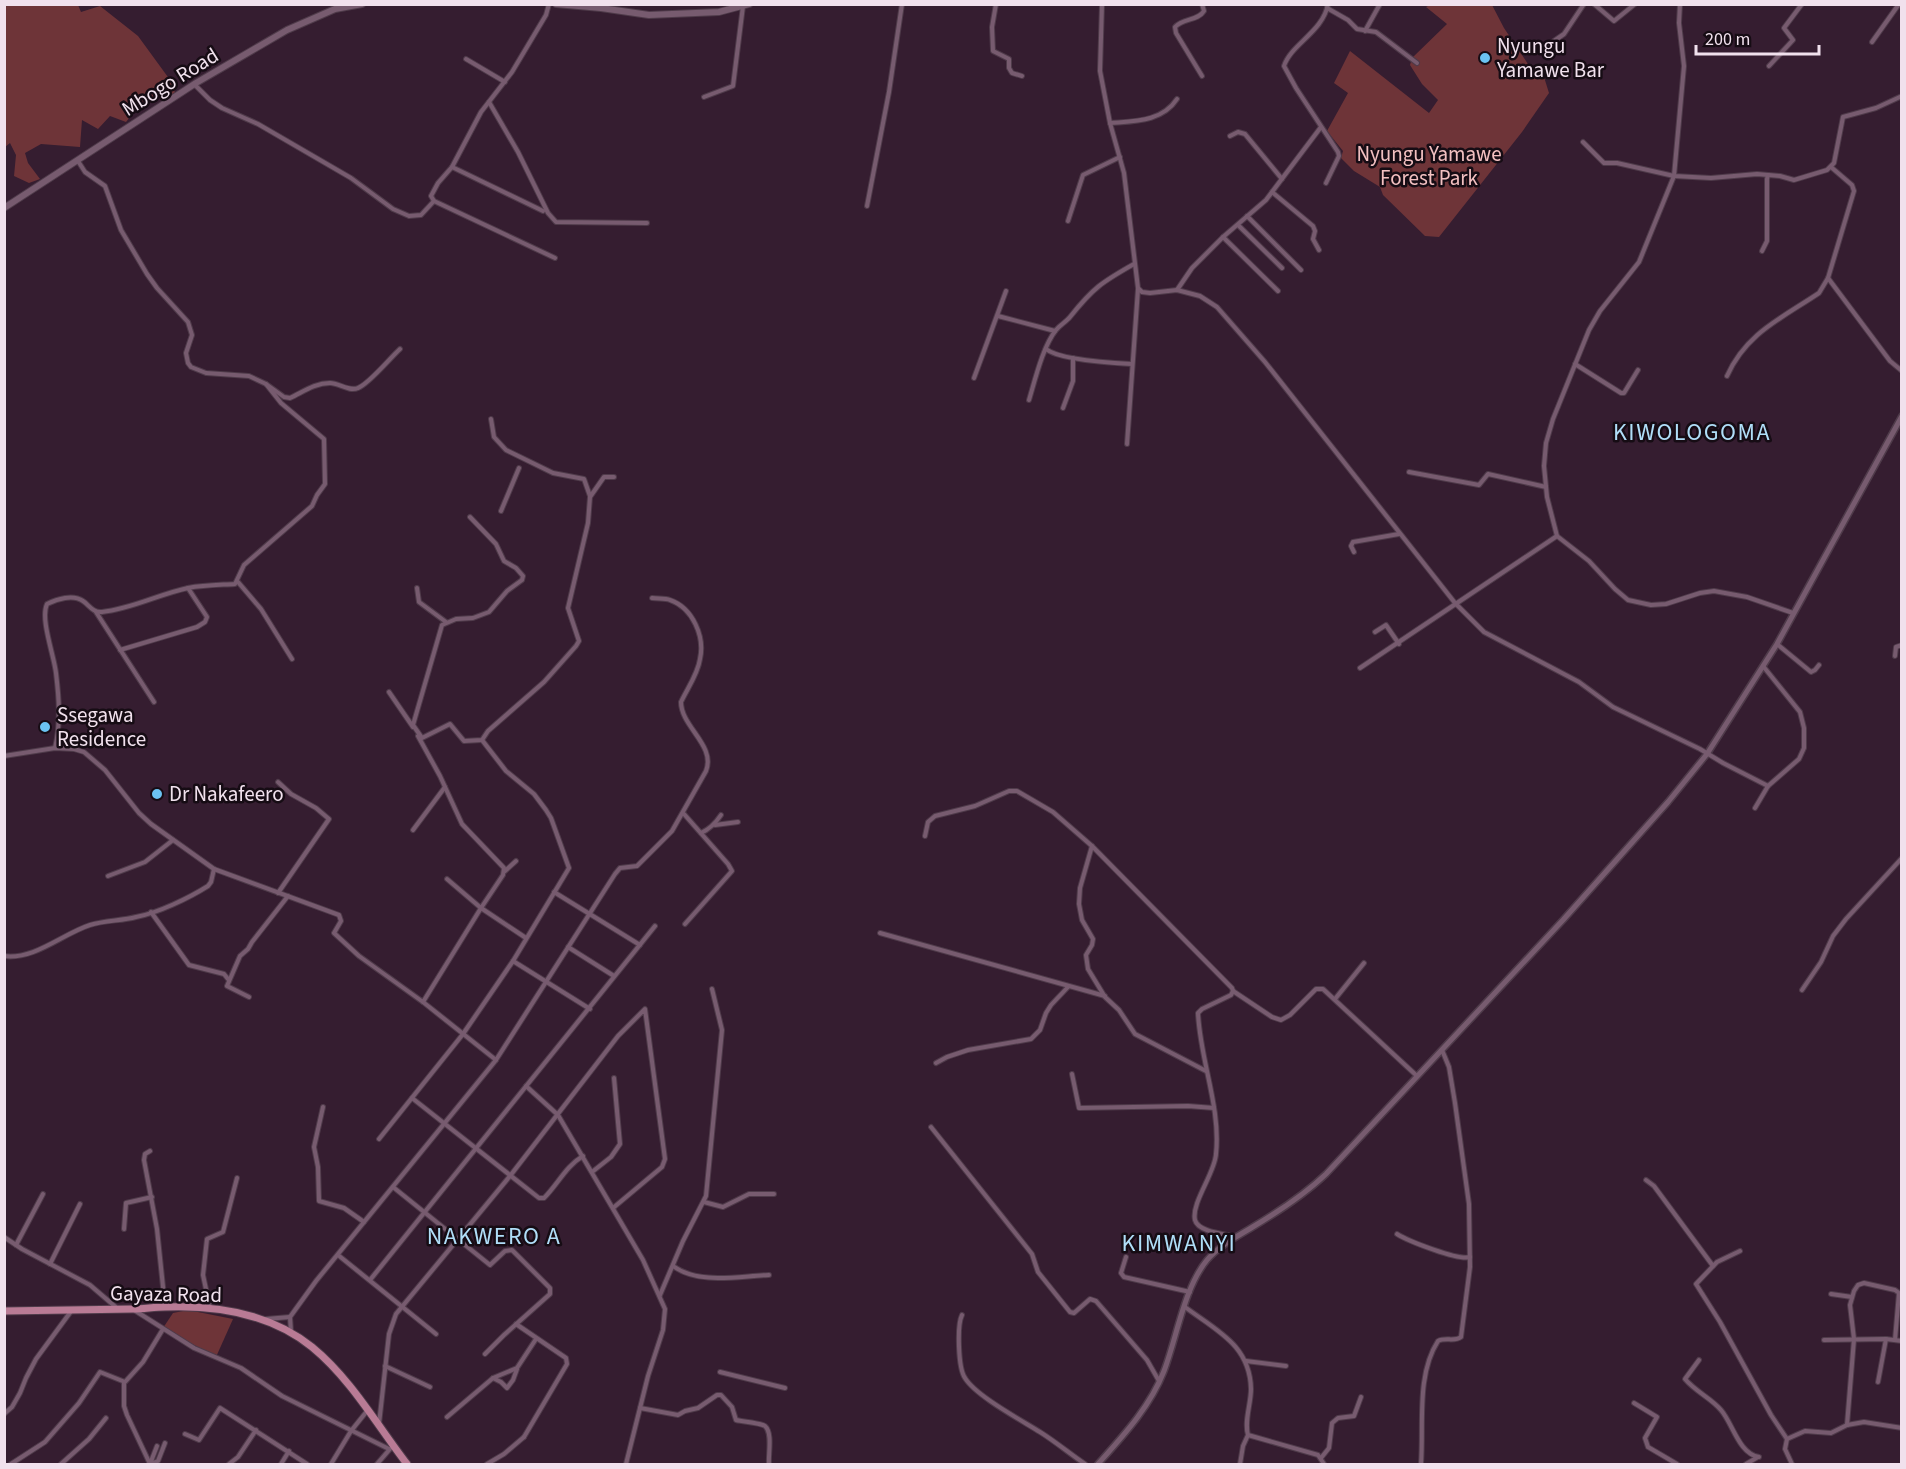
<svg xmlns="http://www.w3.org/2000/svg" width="1906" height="1469" font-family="'Source Sans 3',sans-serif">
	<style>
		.green { fill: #6e3438 }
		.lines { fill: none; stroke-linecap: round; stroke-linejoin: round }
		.minor-casing { stroke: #4f3b4a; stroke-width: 6 }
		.tertiary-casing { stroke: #4f3b4a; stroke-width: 8 }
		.secondary-casing { stroke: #4f3b4a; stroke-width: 8 }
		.primary-casing { stroke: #4f3b4a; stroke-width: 9 }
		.minor { stroke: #775b6f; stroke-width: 4 }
		.tertiary { stroke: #775b6f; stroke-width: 5 }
		.secondary { stroke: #775b6f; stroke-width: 6 }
		.primary { stroke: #b97b95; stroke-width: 7 }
		.poi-dot { fill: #6bc3f2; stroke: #160c14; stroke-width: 2 }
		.labels { text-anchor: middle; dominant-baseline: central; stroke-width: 5; stroke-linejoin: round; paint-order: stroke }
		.poi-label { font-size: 21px; fill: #f1e1ed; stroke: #160c14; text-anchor: start }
		.street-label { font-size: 21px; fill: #f1e1ed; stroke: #160c14 }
		.park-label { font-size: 21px; fill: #f3c0c1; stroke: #160c14 }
		.quarter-label { font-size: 24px; letter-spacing: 1.5px; fill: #b0def8; stroke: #160c14 }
	</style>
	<rect width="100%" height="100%" fill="#351d30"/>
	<g class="green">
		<path d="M 5,4 L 78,5 L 81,12 L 100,6 L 138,36 L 173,84 L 175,93 L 138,107 L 126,122 L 110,116 L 98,129 L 82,120 L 80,147 L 41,144 L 25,153 L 28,163 L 40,179 L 29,183 L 14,176 L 16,155 L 10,143 L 5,147 Z"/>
		<path d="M 1430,5 L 1492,5 L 1504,28 L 1530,67 L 1544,77 L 1549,93 L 1522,132 L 1439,237 L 1425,236 L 1383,195 L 1380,187 L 1354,171 L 1341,158 L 1343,151 L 1327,131 L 1348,93 L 1334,83 L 1350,51 L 1429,113 L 1438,100 L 1422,84 L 1410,65 L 1412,58 L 1447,24 L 1426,7 Z"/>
		<path d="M 188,1310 L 233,1319 L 216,1357 L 163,1328 L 173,1313 Z"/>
	</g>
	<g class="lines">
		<defs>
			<g id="minor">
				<path d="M 549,4 L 546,15 L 512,72 L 481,112 L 452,167 L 438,183 L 431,196 L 434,201 L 555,258"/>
				<path d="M 996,4 L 992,27 L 993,51 L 1009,59 L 1009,68 L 1012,73 L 1022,76"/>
				<path d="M 1102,4 L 1100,71 L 1110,123 L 1124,173 L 1138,288 L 1142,292 L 1150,293 L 1177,290 L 1200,296 L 1217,307 L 1265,362 L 1455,603 L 1484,632 L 1579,682 L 1613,707 L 1700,749 L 1723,763 L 1768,786"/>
				<path d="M 1594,4 L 1614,21 L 1635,4"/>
				<path d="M 1680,4 L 1679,23 L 1684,66 L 1674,176 L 1639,262 L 1600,311 L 1589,330 L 1553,419 L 1546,443 L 1544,466 L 1547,497 L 1557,536 L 1589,561 L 1615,589 L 1628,600 L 1651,605 L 1666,604 L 1700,593 L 1714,591 L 1747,597 L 1793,613"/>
				<path d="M 1327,8 L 1348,20 L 1357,29 L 1376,32 L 1417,63"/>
				<path d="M 1365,31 L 1380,4"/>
				<path d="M 1872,42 L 1899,4"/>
				<path d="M 1541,50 L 1564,34 L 1584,4"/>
				<path d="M 466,59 L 505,82"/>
				<path d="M 1769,66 L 1793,40 L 1784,28 L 1802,4"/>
				<path d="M 1202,76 L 1176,33 L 1175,27 C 1183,18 1198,21 1204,11 L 1202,4"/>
				<path d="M 194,84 L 210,100 L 222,108 L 258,124 L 351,178 L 393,209 L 409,216 L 421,215 L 434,201"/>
				<path d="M 704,97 L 733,86 L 743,6"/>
				<path d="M 489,102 L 518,152 L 548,213 L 556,222 L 647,223"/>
				<path d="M 1110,123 C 1134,121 1162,122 1177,99"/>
				<path d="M 1230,136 L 1238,132 L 1245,134 L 1282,179"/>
				<path d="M 1583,142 L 1604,163 L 1617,163 L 1674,176 L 1711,178 L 1757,174 L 1780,176 L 1794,180 L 1827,170 L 1834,163 L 1843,117 L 1876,108 L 1902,96"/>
				<path d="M 78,161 L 85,172 L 105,186 L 121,230 L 147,274 L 157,288 L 188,322 L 192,335 L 186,353 L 188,363 L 191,367 L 206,373 L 249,376 L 266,384 L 284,397 L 290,398 C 303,392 315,383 330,383 C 339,383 349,392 358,388 C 369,384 390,358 400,349"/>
				<path d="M 452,167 L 543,211"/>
				<path d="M 1326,183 L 1339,156 L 1338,152 L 1296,88 L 1284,66 C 1291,44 1323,32 1328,4"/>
				<path d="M 1272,192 L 1313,226 L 1315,231 L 1313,239 L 1319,250"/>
				<path d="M 867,206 L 889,92 L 902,4"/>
				<path d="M 1247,216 L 1301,270"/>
				<path d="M 1068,221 L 1083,175 L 1120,157"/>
				<path d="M 1238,225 L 1282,268"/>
				<path d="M 1223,237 L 1278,291"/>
				<path d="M 1762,251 L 1767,241 L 1767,179 L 1768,175"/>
				<path d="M 1828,278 L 1890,361 L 1902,371"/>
				<path d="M 1177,290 L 1192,268 L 1223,237 L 1266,200 L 1321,127"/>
				<path d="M 998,316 L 1055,331"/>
				<path d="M 1046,349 C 1059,360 1113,363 1132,364"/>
				<path d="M 1575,364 L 1621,393 L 1624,393 L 1638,370"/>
				<path d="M 1727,376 C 1746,333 1782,318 1819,293 L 1828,278 L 1854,191 L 1852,185 L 1831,167"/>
				<path d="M 974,378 L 1006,291"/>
				<path d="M 1029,400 C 1035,380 1043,346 1056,330 C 1060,325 1066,322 1070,317 C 1093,288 1102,282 1134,264"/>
				<path d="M 1063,408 L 1073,381 L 1073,358"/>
				<path d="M 491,419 L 494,437 L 506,450 L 553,473 L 584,479 L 590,496"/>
				<path d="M 1127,444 L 1138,289"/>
				<path d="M 1409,472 L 1479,485 L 1488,474 L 1546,487"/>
				<path d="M 501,511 L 519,468"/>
				<path d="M 470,517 L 496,544 L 504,561 L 516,568 L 523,576 L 522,580 L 507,591 L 489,612 L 473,618 L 456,619 L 442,625 L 413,725 L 422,738 L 450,724 L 464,741 L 482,740 L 488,731 L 544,682 L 576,646 L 579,641 L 568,608 L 588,523 L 590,497 L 604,477 L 614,477"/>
				<path d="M 1354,552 L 1351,546 L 1353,542 L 1399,534"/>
				<path d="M 238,582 L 261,609 L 292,659"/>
				<path d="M 417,588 L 419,602 L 446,622"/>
				<path d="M 96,612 L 154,702"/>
				<path d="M 1375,632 L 1386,625 L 1399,644"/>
				<path d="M 1777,644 L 1811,672 L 1815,670 L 1819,665"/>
				<path d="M 120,650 L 197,627 L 205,622 L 207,617 L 188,588"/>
				<path d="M 1895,656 L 1896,647 L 1902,645"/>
				<path d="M 1360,668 L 1557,536"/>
				<path d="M 389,692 L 413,727"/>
				<path d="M 418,736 L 440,776 L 462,824 L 504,868 L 503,875 L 481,908 L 526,938"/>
				<path d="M 55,748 C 61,723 59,698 56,673 C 54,655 40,619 47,604 C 57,599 73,594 83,601 C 89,605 93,613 102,612 C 132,609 159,594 188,588 C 204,585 219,585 235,584 L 244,565 L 312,506 L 317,495 L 325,484 L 324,439 L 281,403 L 266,384"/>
				<path d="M 4,756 L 55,748 L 74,749 L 84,752 L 105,770 L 139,813 L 151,824 L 214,869 L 339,915 L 341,921 L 334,933 L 359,956 L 423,1002 L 496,1060"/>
				<path d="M 278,782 L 291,794 L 316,808 L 329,819 L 278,893"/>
				<path d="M 1755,808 L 1768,786 L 1799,759 L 1804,748 L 1804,728 L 1800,712 L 1763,666"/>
				<path d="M 684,814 L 728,864 L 732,871 L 685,924"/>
				<path d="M 715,825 L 738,822"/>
				<path d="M 413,830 L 445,787"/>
				<path d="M 701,833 C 710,829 715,824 721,815"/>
				<path d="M 925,836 L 928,822 L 935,816 L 975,806 L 1009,791 L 1017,791 L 1053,812 L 1092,846 L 1232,988 L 1233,991 L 1231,995 L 1202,1009 L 1198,1013 C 1200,1060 1221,1107 1216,1154 C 1215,1173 1191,1203 1195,1220 C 1198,1232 1225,1234 1236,1237"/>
				<path d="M 1092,846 L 1080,888 L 1079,904 L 1082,920 L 1093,939 L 1092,945 L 1086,955 L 1088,969 L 1105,997 L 1119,1010 L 1135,1034 L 1206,1071"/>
				<path d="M 505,871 L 516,861"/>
				<path d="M 108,876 L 145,862 L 173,840"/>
				<path d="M 554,892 L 640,945"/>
				<path d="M 151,912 L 189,965 L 224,974 L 228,979"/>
				<path d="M 880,933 L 1105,996"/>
				<path d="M 568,947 L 614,976"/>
				<path d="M 4,956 C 35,960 62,934 90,925 C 105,920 121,921 136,917 C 158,913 189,898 208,886 L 211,882 L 214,869"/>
				<path d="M 513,961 L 590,1009"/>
				<path d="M 1802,990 L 1821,962 L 1833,936 L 1846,919 L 1902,858"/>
				<path d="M 1233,991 L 1272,1017 L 1281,1020 L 1290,1015 L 1316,989 L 1323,989 L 1417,1076"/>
				<path d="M 249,997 L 227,986 L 240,956 L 248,949 L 252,942 L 288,896"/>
				<path d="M 1335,999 L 1364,963"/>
				<path d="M 423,1002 L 481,908 L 447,879"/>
				<path d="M 936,1063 L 947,1057 L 968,1050 L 1031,1039 L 1040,1030 L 1046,1013 L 1051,1005 L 1068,987"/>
				<path d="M 1072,1074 L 1079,1108 L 1188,1106 L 1214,1108"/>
				<path d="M 526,1086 L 558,1115 L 643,1260 L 665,1309 L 663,1330 L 648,1376 L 626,1464"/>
				<path d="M 412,1098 L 539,1198 L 544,1198 C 558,1184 566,1166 583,1156"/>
				<path d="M 323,1107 L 314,1147 L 318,1167 L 319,1201 L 344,1208 L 364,1222"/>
				<path d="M 931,1127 L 1032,1254 L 1038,1272 L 1070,1312 L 1074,1313 L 1090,1299 L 1096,1301 L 1147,1360 L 1159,1381"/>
				<path d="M 379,1139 L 463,1034 L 513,961 L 569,868 L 551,818 L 546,810 L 534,794 L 506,771 L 482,740"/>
				<path d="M 150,1151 L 145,1154 L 144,1160 L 157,1229 L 165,1306"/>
				<path d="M 592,1172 L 611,1157 L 620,1144 L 614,1078"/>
				<path d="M 1646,1180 L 1654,1186 L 1713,1266"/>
				<path d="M 393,1187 L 490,1265 L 505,1251 L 512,1250 L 550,1288 L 550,1294 L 504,1335 L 485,1354"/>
				<path d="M 704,1202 L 723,1207 L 749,1194 L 774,1194"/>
				<path d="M 124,1229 L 126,1203 L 152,1197"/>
				<path d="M 1397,1234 C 1408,1241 1459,1261 1470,1257"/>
				<path d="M 4,1237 L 22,1249 L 90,1285 L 118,1309"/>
				<path d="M 16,1245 L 43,1194"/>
				<path d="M 1740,1251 L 1717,1262 L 1696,1284 L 1720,1322 L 1771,1415 L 1787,1439"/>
				<path d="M 338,1255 L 436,1334"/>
				<path d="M 1126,1257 L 1121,1273 L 1124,1277 L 1190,1292"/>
				<path d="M 50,1264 L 80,1204"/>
				<path d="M 673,1266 C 699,1285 738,1276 769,1275"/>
				<path d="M 370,1280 L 655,926"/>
				<path d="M 1831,1294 L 1852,1297"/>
				<path d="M 660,1295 L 683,1241 L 706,1196 L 722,1030 L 712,989"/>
				<path d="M 1185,1307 C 1217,1331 1250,1345 1251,1389 C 1251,1404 1244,1421 1248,1435 L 1318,1455 L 1324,1464"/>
				<path d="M 210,1308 L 203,1275 L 207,1239 L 223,1232 L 237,1178"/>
				<path d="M 134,1310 L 194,1348 L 241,1368 L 282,1396 L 389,1449"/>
				<path d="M 962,1315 C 957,1325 958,1368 965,1378 C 976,1396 1021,1420 1040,1432 C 1056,1442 1070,1454 1085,1464"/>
				<path d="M 266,1319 L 290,1317"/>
				<path d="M 516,1324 L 566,1358 L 567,1364 L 524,1437"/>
				<path d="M 291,1332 L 290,1317 L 316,1281 L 496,1060 L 615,874 L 620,868 L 637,866 L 672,831 L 706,771 C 716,745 681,727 681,702 C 687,689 698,674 700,659 C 705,637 693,608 670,600 C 665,598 658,599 652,598"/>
				<path d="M 1886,1339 L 1902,1341"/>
				<path d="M 1824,1340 L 1886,1339 L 1878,1382"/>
				<path d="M 1699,1360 L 1685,1379 C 1696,1392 1711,1398 1721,1410 C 1733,1424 1739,1454 1759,1457"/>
				<path d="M 1246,1361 L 1286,1366"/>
				<path d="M 385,1366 L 430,1387"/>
				<path d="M 720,1372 L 785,1388"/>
				<path d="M 493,1378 L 501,1382 L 507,1388 L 513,1380 L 517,1369"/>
				<path d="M 124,1383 L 124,1406 L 127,1415 L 150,1464"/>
				<path d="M 1634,1403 L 1657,1417 L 1645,1438 L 1648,1447 L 1677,1464"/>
				<path d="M 640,1408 L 678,1415 L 685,1411 L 698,1408 L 717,1395 L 721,1395 L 732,1407 L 736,1420 C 744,1422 758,1422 765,1426 C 773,1433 768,1455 769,1464"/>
				<path d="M 4,1414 L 12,1407 L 20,1393 L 26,1378 L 36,1359 L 72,1310"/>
				<path d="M 447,1417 L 493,1378 L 517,1368 L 536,1339"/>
				<path d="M 379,1424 L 389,1334 L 396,1314 L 510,1176 L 618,1036 L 645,1009 L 665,1159 L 662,1167 L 613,1208"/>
				<path d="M 1847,1425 L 1854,1339 L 1850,1305 L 1854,1291 L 1858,1285 L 1864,1283 L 1895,1290 L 1899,1293 L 1895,1340"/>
				<path d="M 185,1434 L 199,1440 L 220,1408 L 307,1464"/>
				<path d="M 157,1446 L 150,1464 L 158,1461 L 165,1443"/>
				<path d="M 1321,1458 L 1329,1448 L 1332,1423 L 1338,1418 L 1354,1416 L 1361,1397"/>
				<path d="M 11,1464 L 45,1442 L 79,1403 L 100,1372 L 125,1382 L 143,1362 L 163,1329"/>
				<path d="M 61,1464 L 89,1439 L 106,1418"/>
				<path d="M 229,1464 L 238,1457 L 256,1430"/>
				<path d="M 281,1464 L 289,1451"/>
				<path d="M 331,1464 L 351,1431 L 367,1411"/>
				<path d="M 377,1464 L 390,1449"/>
				<path d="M 487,1464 L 504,1454 L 524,1437"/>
				<path d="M 1240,1464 L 1243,1446 L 1248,1435"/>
				<path d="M 1421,1464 C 1424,1425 1416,1375 1438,1341 C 1445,1337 1455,1342 1461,1337 L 1470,1267 L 1469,1204 L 1455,1103 L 1449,1067 L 1442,1050"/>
				<path d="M 1746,1464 L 1758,1457"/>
				<path d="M 1792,1464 L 1785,1449 L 1787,1439 L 1805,1431 L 1831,1433 L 1847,1425 L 1864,1422 L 1902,1428"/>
			</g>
			<path id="tertiary" d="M 1098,1464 C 1123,1436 1150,1407 1164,1371 C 1177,1337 1184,1288 1207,1260 C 1219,1246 1236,1237 1251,1228 C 1278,1212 1303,1196 1326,1174 L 1563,920 L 1668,802 L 1707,754 L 1777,644 L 1902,416"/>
			<g id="secondary">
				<path d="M 556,4 L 601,8 L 649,15 L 719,12 L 749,4"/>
				<path d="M 4,208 L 196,83 L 287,30 L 335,9 L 362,4"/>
			</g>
			<path id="primary" d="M 4,1311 C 47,1310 90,1310 133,1309 C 144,1309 154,1307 165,1307 C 217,1305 270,1313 312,1347 C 351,1379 377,1425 407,1464"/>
		</defs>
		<use href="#minor" class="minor-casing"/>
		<use href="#tertiary" class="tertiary-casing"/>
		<use href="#secondary" class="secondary-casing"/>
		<use href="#primary" class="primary-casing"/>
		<use href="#minor" class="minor"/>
		<use href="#tertiary" class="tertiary"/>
		<use href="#secondary" class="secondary"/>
		<use href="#primary" class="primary"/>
	</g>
	<g class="poi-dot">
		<circle cx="1485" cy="58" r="6"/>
		<circle cx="45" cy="727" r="6"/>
		<circle cx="157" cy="794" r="6"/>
	</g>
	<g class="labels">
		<g class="poi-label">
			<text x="1497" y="46">Nyungu<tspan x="1497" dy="24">Yamawe Bar</tspan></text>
			<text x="57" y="715">Ssegawa<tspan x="57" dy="24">Residence</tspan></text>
			<text x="169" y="794">Dr Nakafeero</text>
		</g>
		<g class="street-label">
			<text transform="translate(170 82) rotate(-32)">Mbogo Road</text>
			<text transform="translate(166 1294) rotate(1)">Gayaza Road</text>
		</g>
		<g class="park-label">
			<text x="1429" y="154">Nyungu Yamawe<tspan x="1429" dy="24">Forest Park</tspan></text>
		</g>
		<g class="quarter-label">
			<text x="1692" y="432">KIWOLOGOMA</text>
			<text x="494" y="1236">NAKWERO A</text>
			<text x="1179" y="1243">KIMWANYI</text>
		</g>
	</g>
	<rect width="1906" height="1469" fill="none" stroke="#f1e1ed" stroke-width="12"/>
	<path d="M1696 45v9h123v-9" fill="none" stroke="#f1e1ed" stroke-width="3"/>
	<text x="1705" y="45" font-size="18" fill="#f1e1ed" stroke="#160c14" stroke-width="4.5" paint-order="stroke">200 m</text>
</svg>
